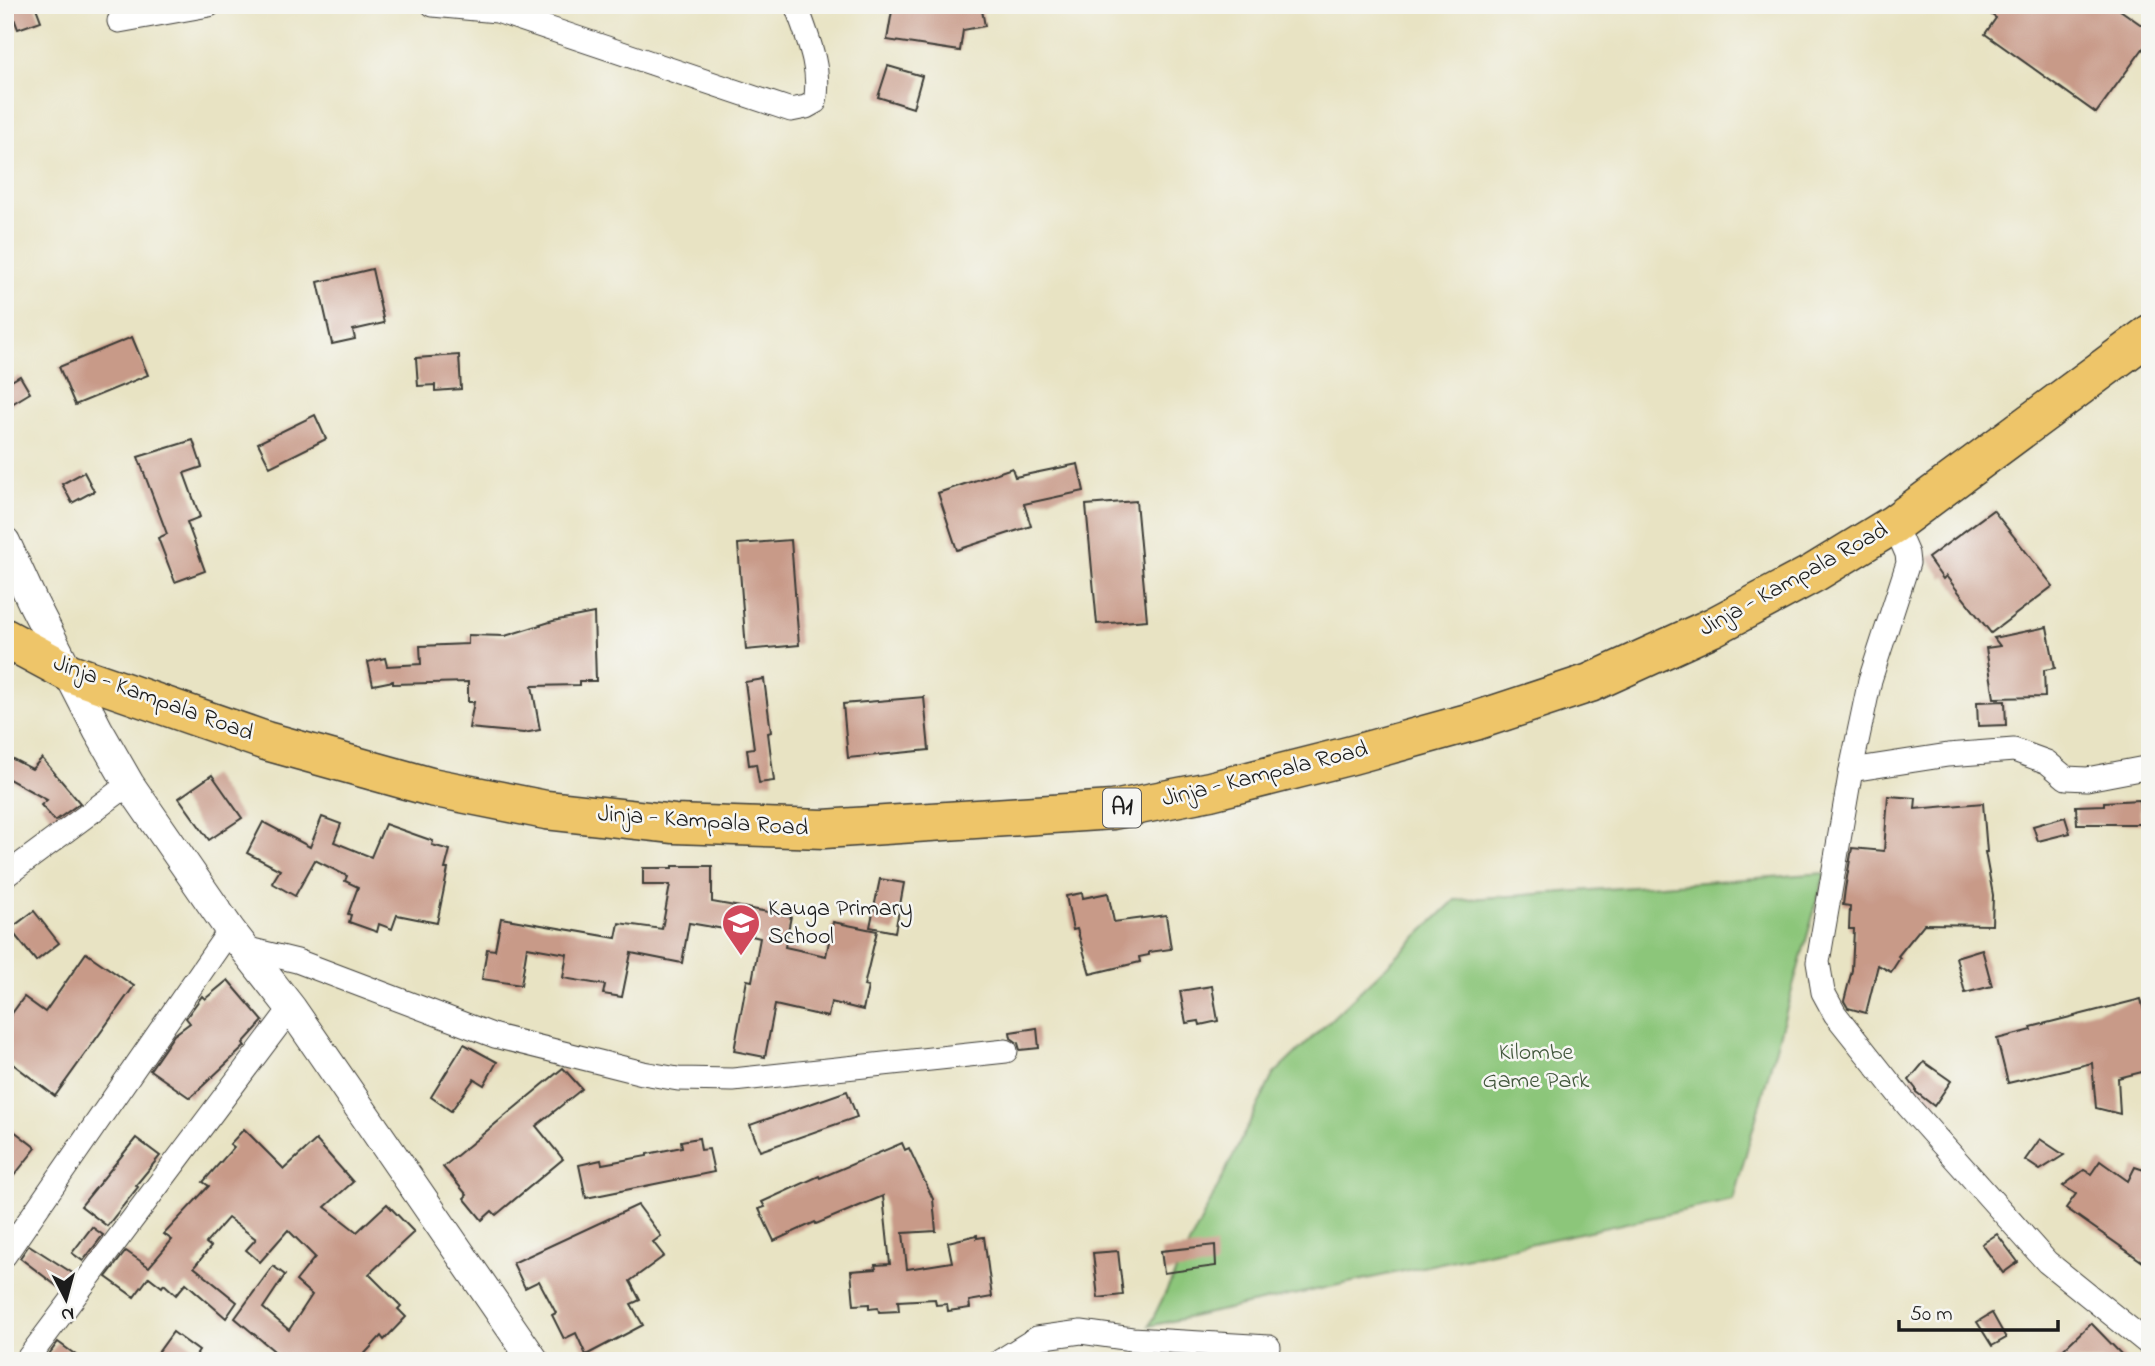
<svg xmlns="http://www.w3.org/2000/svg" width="2155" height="1366" font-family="'Indie Flower',sans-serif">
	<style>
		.green { fill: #8cc67a; stroke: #54714b; stroke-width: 2 }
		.building { fill: #c89a88 }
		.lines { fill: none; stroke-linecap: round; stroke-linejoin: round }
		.minor-casing { stroke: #3b3a35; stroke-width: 25 }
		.tertiary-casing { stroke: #3b3a35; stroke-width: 32 }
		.trunk-casing { stroke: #3b3a35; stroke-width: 41 }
		.minor { stroke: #fff; stroke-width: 23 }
		.tertiary { stroke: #fff; stroke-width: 30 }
		.trunk { stroke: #eec569; stroke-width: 38 }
		.labels { text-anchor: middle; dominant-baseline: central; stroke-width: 5; stroke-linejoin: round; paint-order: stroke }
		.shield { fill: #f6f6f2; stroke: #5d5d5c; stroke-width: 2 }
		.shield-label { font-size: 23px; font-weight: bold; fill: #1c1c1c }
		.street-label { font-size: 24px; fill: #1c1c1c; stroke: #f6f6f2 }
		.poi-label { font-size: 24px; fill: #1c1c1c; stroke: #f6f6f2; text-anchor: start }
		.park-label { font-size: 24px; fill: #43583d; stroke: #f6f6f2 }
	</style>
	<rect width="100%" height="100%" fill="#f6f6f2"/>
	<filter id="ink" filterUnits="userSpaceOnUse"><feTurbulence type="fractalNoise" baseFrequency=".0143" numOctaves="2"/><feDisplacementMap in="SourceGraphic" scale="14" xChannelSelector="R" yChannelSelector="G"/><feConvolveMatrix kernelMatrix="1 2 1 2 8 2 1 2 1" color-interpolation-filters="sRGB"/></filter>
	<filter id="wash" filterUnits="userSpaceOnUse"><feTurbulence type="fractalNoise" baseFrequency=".00686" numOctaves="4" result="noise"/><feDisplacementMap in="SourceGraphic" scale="28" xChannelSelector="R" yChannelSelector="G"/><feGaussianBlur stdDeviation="1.57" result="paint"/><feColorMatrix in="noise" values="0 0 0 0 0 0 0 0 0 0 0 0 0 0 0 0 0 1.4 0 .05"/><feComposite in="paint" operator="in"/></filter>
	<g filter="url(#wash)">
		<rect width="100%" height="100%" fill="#e8e3c3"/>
		<path class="green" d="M 1825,873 L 1733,1200 L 1149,1326 L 1273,1075 L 1455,900 Z"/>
		<g id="blocks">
			<g class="building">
				<path d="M 9,5 L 35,5 L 41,21 L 18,29 Z"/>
				<path d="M 893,5 L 981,5 L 985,26 L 963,30 L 960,51 L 887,40 Z"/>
				<path d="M 1978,5 L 2113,5 L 2150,31 L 2150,39 L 2096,113 L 1985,34 L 1996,18 Z"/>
				<path d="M 888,66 L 922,76 L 913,108 L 878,97 Z"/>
				<path d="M 372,269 L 384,323 L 353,330 L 355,339 L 332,344 L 318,282 Z"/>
				<path d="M 132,337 L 148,375 L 75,405 L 59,367 Z"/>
				<path d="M 459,355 L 461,389 L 435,391 L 435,385 L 418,386 L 416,358 Z"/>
				<path d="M 20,376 L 30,393 L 5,408 L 5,385 Z"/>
				<path d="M 315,415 L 326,439 L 270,467 L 258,443 Z"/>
				<path d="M 193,440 L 202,467 L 184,473 L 200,517 L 187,522 L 205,571 L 175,582 L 158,538 L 167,534 L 138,457 Z"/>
				<path d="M 1078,464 L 1084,491 L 1024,504 L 1031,526 L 957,550 L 938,493 L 1012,468 L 1015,477 Z"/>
				<path d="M 84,472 L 94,491 L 72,503 L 62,484 Z"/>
				<path d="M 1136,501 L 1147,620 L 1097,624 L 1086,505 Z"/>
				<path d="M 1993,510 L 2053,586 L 1991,633 L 1946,576 L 1943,579 L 1928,558 Z"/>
				<path d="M 791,540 L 799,645 L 746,650 L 738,544 Z"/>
				<path d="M 594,613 L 596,681 L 579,681 L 579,685 L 532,686 L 540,730 L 524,733 L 469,728 L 474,702 L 468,702 L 468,682 L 393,684 L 393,681 L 373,685 L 368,662 L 385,658 L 387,666 L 421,664 L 420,646 L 468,644 L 468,635 L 505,636 L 553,621 Z"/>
				<path d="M 2047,627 L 2055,668 L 2044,670 L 2045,697 L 1994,698 L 1986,648 L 2000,646 L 1994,638 Z"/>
				<path d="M 764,679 L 771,732 L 768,733 L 774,781 L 759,783 L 756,764 L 749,765 L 747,749 L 754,748 L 745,682 Z"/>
				<path d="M 924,697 L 929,750 L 848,758 L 843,704 Z"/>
				<path d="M 2005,701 L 2006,725 L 1978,726 L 1977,702 Z"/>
				<path d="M 5,755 L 32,769 L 42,758 L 80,803 L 55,821 L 41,805 L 47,800 L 5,777 Z"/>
				<path d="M 212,775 L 242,818 L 209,840 L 179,798 Z"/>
				<path d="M 1888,796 L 1916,798 L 1915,809 L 1983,803 L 1987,852 L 1985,852 L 1993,895 L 1992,925 L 1924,924 L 1898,956 L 1900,958 L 1891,972 L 1878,965 L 1866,1013 L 1848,1008 L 1844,1001 L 1852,970 L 1854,929 L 1849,929 L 1850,906 L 1843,905 L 1845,889 L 1852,848 L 1884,851 Z"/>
				<path d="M 2139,800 L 2141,824 L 2077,824 L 2076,806 L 2104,805 L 2104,802 Z"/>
				<path d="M 322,817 L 341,824 L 334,842 L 371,857 L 385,824 L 433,841 L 432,845 L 450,850 L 445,869 L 448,869 L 437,923 L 397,915 L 392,929 L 379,924 L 377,932 L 349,922 L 351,915 L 348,914 L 358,887 L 345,881 L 347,876 L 315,860 L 295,896 L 272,883 L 280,870 L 247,853 L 263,822 L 310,847 Z"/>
				<path d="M 2065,817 L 2070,833 L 2038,841 L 2033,826 Z"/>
				<path d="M 673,866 L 712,866 L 712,902 L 791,916 L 785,947 L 826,956 L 833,922 L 877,931 L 864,986 L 868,987 L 863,1010 L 831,1002 L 828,1017 L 775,1005 L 765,1057 L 734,1051 L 747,980 L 752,981 L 760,938 L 752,936 L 753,934 L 689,923 L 682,963 L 631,953 L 622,997 L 603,994 L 605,985 L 563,978 L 567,954 L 527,947 L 521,985 L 482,979 L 487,949 L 495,950 L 501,918 L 616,938 L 619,923 L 662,929 L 670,885 L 643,885 L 643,868 L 673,868 Z"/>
				<path d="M 880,879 L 904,883 L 895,932 L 870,927 Z"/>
				<path d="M 1082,893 L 1083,898 L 1108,893 L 1114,922 L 1166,915 L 1171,949 L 1149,952 L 1149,955 L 1139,957 L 1140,962 L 1090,974 L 1077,929 L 1073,930 L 1066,896 Z"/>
				<path d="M 34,911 L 59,943 L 36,961 L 10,929 Z"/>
				<path d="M 1982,949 L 1992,986 L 1965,993 L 1956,957 Z"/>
				<path d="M 86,953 L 134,986 L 55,1096 L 5,1058 L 5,1023 L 24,997 L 45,1012 Z"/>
				<path d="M 228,980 L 263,1021 L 243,1043 L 245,1046 L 190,1098 L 150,1070 L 174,1035 L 190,1023 L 186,1018 L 202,996 L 205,999 Z"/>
				<path d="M 1212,986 L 1218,1021 L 1200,1025 L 1199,1021 L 1186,1023 L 1180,991 Z"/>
				<path d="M 2141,999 L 2144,1011 L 2150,1009 L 2150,1070 L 2118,1078 L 2120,1114 L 2096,1108 L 2092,1063 L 2008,1083 L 1997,1039 L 2032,1030 L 2031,1027 Z"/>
				<path d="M 1037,1028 L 1039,1048 L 1020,1050 L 1018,1043 L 1011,1038 L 1010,1032 Z"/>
				<path d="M 464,1044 L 497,1062 L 484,1085 L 474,1079 L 451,1111 L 431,1097 Z"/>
				<path d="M 1924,1062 L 1951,1081 L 1934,1106 L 1916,1092 L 1916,1089 L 1909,1080 Z"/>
				<path d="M 563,1068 L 582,1089 L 536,1126 L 563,1159 L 496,1215 L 492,1211 L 482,1220 L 464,1198 L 467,1195 L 443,1167 Z"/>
				<path d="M 847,1091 L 857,1117 L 760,1151 L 750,1125 Z"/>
				<path d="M 5,1124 L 36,1148 L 5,1187 Z"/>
				<path d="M 244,1129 L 284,1169 L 316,1140 L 353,1182 L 325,1207 L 357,1232 L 387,1204 L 414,1232 L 369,1274 L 401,1306 L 398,1309 L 406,1317 L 384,1340 L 381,1336 L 358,1361 L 286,1361 L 235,1318 L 273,1266 L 285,1275 L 263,1308 L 289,1330 L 312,1295 L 296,1281 L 315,1257 L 288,1230 L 260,1262 L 246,1250 L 256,1239 L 228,1218 L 206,1243 L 211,1247 L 194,1267 L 237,1302 L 226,1318 L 186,1283 L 176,1295 L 164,1284 L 162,1287 L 149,1277 L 134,1297 L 106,1277 L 126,1251 L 149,1267 L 172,1240 L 164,1234 L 209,1186 L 203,1182 L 234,1147 L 230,1144 Z"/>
				<path d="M 136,1138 L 160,1156 L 136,1185 L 138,1187 L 107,1226 L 81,1206 Z"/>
				<path d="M 699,1138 L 701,1150 L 709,1149 L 714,1172 L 586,1198 L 579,1165 L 601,1160 L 602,1164 L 647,1156 L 647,1154 L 682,1147 L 681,1141 Z"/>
				<path d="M 2040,1139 L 2064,1155 L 2040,1170 L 2025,1160 Z"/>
				<path d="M 902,1143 L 905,1150 L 909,1148 L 933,1199 L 936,1231 L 903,1233 L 907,1269 L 952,1262 L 948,1242 L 977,1235 L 977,1238 L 984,1237 L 992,1297 L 969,1301 L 970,1308 L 948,1311 L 947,1304 L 936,1305 L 935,1299 L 898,1301 L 899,1311 L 879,1312 L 878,1308 L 869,1309 L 869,1304 L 854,1305 L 851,1271 L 876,1269 L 875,1265 L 890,1264 L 883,1196 L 816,1224 L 815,1222 L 774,1241 L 759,1209 L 765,1207 L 762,1202 L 819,1176 L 820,1178 Z"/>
				<path d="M 2100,1161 L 2128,1181 L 2135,1167 L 2150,1172 L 2150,1267 L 2066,1208 L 2076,1194 L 2063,1186 L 2084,1170 L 2091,1174 Z"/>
				<path d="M 638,1205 L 661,1236 L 653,1242 L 664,1256 L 630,1281 L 640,1300 L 631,1304 L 643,1325 L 586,1355 L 576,1333 L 564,1339 L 552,1315 L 556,1313 L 539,1281 L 525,1288 L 513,1263 Z"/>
				<path d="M 92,1227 L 103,1235 L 83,1261 L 72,1253 Z"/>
				<path d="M 1997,1234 L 2018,1262 L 2003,1273 L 1982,1244 Z"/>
				<path d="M 29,1245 L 74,1274 L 62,1290 L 20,1258 Z"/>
				<path d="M 1215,1245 L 1216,1266 L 1164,1273 L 1161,1251 Z"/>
				<path d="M 1118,1251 L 1123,1295 L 1098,1298 L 1093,1253 Z"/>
				<path d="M 1992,1313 L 2006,1338 L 1992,1346 L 1977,1322 Z"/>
				<path d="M 2091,1323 L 2128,1361 L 2051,1361 Z"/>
				<path d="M 173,1332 L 199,1351 L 192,1361 L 152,1361 Z"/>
				<path d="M 58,1342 L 84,1361 L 44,1361 Z"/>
			</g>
		</g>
	</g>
	<g filter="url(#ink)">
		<use href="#blocks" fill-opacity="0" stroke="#3b3a35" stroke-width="2"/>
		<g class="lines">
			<defs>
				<g id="minor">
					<path d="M 433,5 L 497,11 L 791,110 L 806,107 L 815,102 C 822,69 807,36 796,5"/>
					<path d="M 119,21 L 209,5"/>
					<path d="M 1894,524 L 1907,554 L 1908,563 L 1870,680 L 1851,770 L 1818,962 L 1823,992 L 1835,1014 L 1908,1106 L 2047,1262 L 2150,1345"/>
					<path d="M 1851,770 L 1948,755 L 2014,750 L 2047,762 L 2066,778 L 2087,779 L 2150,767"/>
					<path d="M 5,876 L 129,784"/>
					<path d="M 244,948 L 297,961 L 495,1036 L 643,1073 L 678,1079 L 733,1080 L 1006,1051"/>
					<path d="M 5,1255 L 230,930"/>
					<path d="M 26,1361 L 291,1008"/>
					<path d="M 1000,1361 L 1037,1338 L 1081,1332 L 1132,1339 L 1269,1347"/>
				</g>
				<path id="tertiary" d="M 5,542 L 33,603 L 98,730 L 129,784 L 230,930 L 291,1008 L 534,1361"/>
				<path id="trunk" d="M 5,638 L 70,673 L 266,741 L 431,787 L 546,810 L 674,824 L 824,829 L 1113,810 L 1210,791 L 1352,755 L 1475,721 L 1590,683 L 1713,627 L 1814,573 L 1894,524 L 2150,334"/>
			</defs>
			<use href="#minor" class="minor-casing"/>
			<use href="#tertiary" class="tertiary-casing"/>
			<use href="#trunk" class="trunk-casing"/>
			<use href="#minor" class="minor"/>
			<use href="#tertiary" class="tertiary"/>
			<use href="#trunk" class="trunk"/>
		</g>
	</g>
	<defs>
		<symbol id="school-pin" viewBox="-11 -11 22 30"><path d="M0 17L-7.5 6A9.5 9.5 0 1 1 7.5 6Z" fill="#d1495b" stroke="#f6f6f2"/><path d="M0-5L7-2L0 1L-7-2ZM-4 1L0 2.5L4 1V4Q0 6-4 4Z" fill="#fff"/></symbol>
	</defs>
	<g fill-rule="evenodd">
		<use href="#school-pin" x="719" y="901" width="44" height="60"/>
	</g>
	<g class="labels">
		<rect class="shield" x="1103" y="788.5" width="38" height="39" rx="5"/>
		<g class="shield-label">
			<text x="1122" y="808">A1</text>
		</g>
		<g class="street-label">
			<text transform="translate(1794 580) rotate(-29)">Jinja - Kampala Road</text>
			<text transform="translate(153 699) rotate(20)">Jinja - Kampala Road</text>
			<text transform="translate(1265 775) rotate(-14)">Jinja - Kampala Road</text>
			<text transform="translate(703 822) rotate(4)">Jinja - Kampala Road</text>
		</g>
		<g class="poi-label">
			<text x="768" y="909">Kauga Primary<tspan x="768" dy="28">School</tspan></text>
		</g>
		<g class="park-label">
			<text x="1536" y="1053">Kilombe<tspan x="1536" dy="28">Game Park</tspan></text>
		</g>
	</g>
	<rect width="2155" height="1366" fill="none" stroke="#f6f6f2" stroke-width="28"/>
	<g transform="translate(66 1299) rotate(174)" stroke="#f6f6f2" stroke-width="5" paint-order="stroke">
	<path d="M0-5L12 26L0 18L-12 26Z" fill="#1c1c1c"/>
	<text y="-10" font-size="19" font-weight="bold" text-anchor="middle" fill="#1c1c1c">N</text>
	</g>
	<path d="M1899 1320v10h159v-10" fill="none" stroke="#1c1c1c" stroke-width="3.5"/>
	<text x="1910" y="1320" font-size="21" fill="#1c1c1c" stroke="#f6f6f2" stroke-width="5" paint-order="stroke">50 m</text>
</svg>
